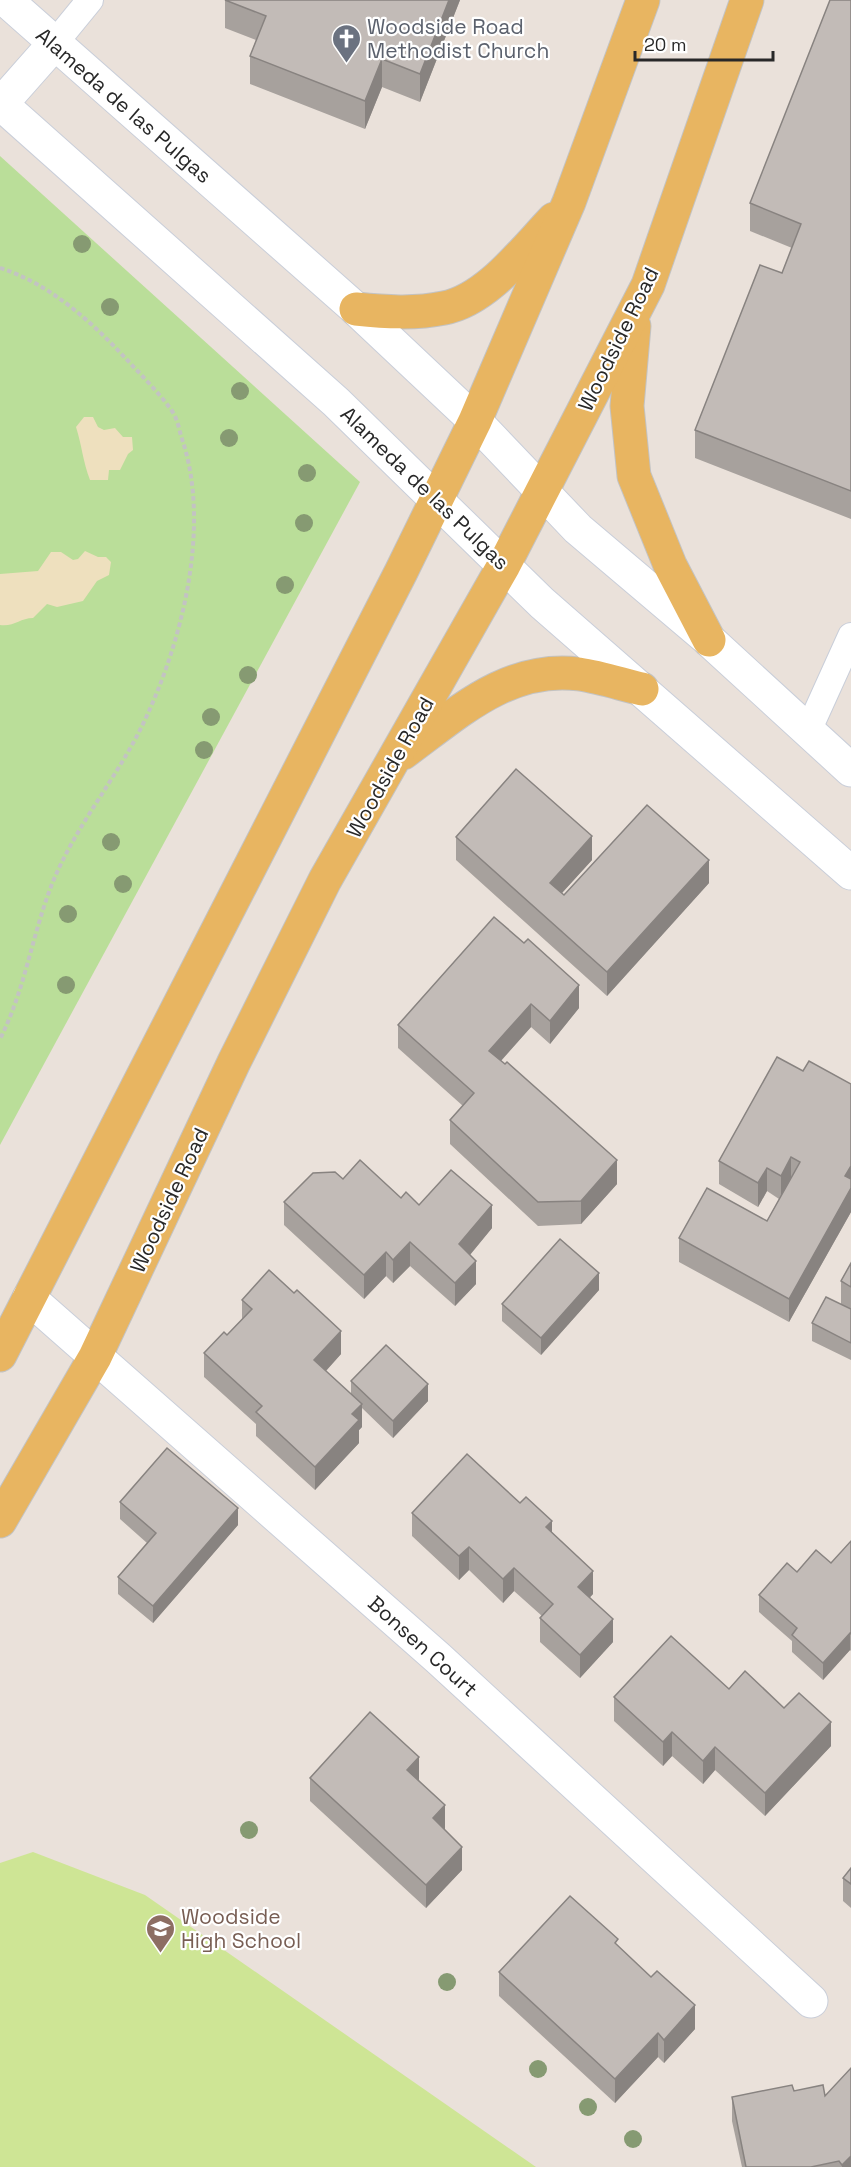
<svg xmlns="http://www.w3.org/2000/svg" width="851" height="2167" font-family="'Space Grotesk',sans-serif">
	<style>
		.green { fill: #bade99 }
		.sand { fill: #eee0be }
		.pitch { fill: #cee595 }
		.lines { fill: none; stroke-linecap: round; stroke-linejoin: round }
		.lane-casing { stroke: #c9ced9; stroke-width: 28 }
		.street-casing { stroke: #c9ced9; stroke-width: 35 }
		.secondary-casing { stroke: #c9ced9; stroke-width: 35 }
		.primary-casing { stroke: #c3c3c3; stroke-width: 35 }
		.path { stroke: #c3c3c3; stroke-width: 4; stroke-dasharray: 4.5 3; stroke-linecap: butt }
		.lane { stroke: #fff; stroke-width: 26 }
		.street { stroke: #fff; stroke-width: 33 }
		.secondary { stroke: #fff; stroke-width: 33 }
		.primary { stroke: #e8b561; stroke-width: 33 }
		.tree { fill: #869a72 }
		.wall { fill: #a7a19d }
		.shaded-wall { fill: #888380 }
		.building { fill: #c2bbb7; stroke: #888380; stroke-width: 1.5 }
		.labels { text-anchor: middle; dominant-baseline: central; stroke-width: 4.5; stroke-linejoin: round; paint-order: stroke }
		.worship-label { font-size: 21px; fill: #5b616d; stroke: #fff; text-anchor: start }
		.street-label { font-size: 21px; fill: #282828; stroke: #fff }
		.education-label { font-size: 21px; fill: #785e54; stroke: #fff; text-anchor: start }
	</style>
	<rect width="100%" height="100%" fill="#eae1da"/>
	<path class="green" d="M 0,156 L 360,482 L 0,1145 Z"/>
	<g class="sand">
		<path d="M 84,417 L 93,417 L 98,427 L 104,430 L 115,428 L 123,437 L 132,437 L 133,450 L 128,454 L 120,470 L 109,470 L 108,480 L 90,480 C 83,462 82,446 76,427 Z"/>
		<path d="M 85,551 L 98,557 L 106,557 L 111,562 L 109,575 L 97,581 L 83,601 L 57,607 L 47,604 L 33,618 C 20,618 14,627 0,625 L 0,574 L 38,571 L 51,552 L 61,552 L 73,560 L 78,559 Z"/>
	</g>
	<path class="pitch" d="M 33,1852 L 145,1895 L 536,2167 L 0,2167 L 0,1863 Z"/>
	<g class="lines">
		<defs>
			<g id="lane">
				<path d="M 54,44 L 90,0"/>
				<path d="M 808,731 L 851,636"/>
			</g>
			<path id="street" d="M 29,1298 L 438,1658 L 811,2001"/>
			<g id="secondary">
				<path d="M 6,0 L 356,309 L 475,421 L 578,529 L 709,640 L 851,770"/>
				<path d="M 0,103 L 336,402 L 542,603 L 851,873"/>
				<path d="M 1,104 L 54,44"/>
			</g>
			<g id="primary">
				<path d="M 356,309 C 385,312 415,314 444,308 C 487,300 525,249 554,219"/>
				<path d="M 634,326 L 627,406 L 634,476 L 670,565 L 709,640"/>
				<path d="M 403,753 C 457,714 507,665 579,674 C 600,677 621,684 642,689"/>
				<path d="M 0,1355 L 401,572 L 475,421 L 569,202 L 643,0"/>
				<path d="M 0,1521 L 95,1357 L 234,1062 L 325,880 L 504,565 L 648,285 L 747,0"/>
			</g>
		</defs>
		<use href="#lane" class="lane-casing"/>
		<use href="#street" class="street-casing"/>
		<use href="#secondary" class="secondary-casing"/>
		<use href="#primary" class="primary-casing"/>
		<path class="path" d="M 0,268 C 51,284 94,324 130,363 C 144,378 160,394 172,411 C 177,418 179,428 181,436 C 213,526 181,648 140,730 C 113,783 74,829 52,884 C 32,935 25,990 0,1039"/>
		<use href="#lane" class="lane"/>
		<use href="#street" class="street"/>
		<use href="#secondary" class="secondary"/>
		<use href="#primary" class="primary"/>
	</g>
	<g class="tree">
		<circle cx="82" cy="244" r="9"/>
		<circle cx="110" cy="307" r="9"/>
		<circle cx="240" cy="391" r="9"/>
		<circle cx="229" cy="438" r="9"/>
		<circle cx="307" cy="473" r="9"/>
		<circle cx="304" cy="523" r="9"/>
		<circle cx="285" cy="585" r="9"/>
		<circle cx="248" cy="675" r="9"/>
		<circle cx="211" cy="717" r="9"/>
		<circle cx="204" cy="750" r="9"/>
		<circle cx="111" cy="842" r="9"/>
		<circle cx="123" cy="884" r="9"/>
		<circle cx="68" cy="914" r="9"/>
		<circle cx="66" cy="985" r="9"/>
		<circle cx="249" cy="1830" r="9"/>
		<circle cx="447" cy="1982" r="9"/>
		<circle cx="538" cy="2069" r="9"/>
		<circle cx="588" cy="2107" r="9"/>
		<circle cx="633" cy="2139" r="9"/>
	</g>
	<g class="wall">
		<path d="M 225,0 L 460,0 L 420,102 L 382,87 L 365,129 L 250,84 L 250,56 L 256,40 L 225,28 Z"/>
		<path d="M 851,0 L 851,519 L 695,458 L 695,430 L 782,273 L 792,248 L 750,231 L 750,203 Z"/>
		<path d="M 456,837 L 592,860 L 562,893 L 564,895 L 709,883 L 607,996 L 456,860 Z"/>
		<path d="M 524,943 L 579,1008 L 550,1044 L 531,1027 L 501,1061 L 617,1184 L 581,1224 L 538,1226 L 450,1144 L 450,1120 L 463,1106 L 398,1048 L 398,1025 Z"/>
		<path d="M 803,1071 L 851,1084 L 851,1212 L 789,1322 L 679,1262 L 679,1238 L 767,1221 L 779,1199 L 767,1191 L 758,1207 L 719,1184 L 719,1161 Z"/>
		<path d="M 343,1179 L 401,1198 L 419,1205 L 492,1228 L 470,1255 L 476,1284 L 455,1306 L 410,1266 L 393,1283 L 386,1276 L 364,1299 L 284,1225 L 284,1202 Z"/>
		<path d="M 851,1263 L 851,1360 L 812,1341 L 812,1323 L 841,1304 L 841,1281 Z"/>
		<path d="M 599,1290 L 541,1355 L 502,1321 L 502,1304 Z"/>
		<path d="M 242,1300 L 341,1354 L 326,1371 L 351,1394 L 351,1381 L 428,1401 L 393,1438 L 362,1408 L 362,1427 L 359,1430 L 359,1443 L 315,1490 L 256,1436 L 256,1424 L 204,1377 L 204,1353 L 227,1335 L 242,1319 Z"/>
		<path d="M 120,1502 L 238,1525 L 153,1623 L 118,1594 L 118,1577 L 147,1543 L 120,1519 Z"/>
		<path d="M 412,1513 L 552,1533 L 593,1594 L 590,1597 L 613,1642 L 580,1678 L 540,1642 L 540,1618 L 542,1616 L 514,1591 L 503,1603 L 469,1570 L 459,1580 L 412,1536 Z"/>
		<path d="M 851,1541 L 851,1651 L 850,1650 L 823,1680 L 792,1652 L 792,1641 L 759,1612 L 759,1595 L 797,1572 L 831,1563 Z"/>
		<path d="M 729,1689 L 784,1708 L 831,1746 L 765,1816 L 715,1770 L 703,1784 L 672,1756 L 663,1766 L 614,1721 L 614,1697 Z"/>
		<path d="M 310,1778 L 419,1780 L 445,1829 L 444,1829 L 462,1870 L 426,1908 L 310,1801 Z"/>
		<path d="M 851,1868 L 851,1908 L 843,1901 L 843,1878 Z"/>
		<path d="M 618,1946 L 695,2029 L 664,2063 L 658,2057 L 615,2103 L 499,1996 L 499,1972 Z"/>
		<path d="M 794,2091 L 825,2096 L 851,2167 L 742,2167 L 732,2121 L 732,2097 Z"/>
	</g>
	<g class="shaded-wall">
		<path d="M 449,0 L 460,0 L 420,102 L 420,74 Z"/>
		<path d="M 382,59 L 382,87 L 365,129 L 365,101 Z"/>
		<path d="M 592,836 L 592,860 L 550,906 L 550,883 Z"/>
		<path d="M 709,860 L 709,883 L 607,996 L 607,972 Z"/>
		<path d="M 579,985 L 579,1008 L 550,1044 L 550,1021 Z"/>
		<path d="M 531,1004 L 531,1027 L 489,1074 L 489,1051 Z"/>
		<path d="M 791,1157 L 791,1181 L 781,1200 L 781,1176 Z"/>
		<path d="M 617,1160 L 617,1184 L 581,1224 L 581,1201 Z"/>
		<path d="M 851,1166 L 851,1212 L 789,1322 L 789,1299 L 845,1176 Z"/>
		<path d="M 767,1168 L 767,1191 L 758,1207 L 758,1183 Z"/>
		<path d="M 492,1205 L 492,1228 L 459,1268 L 459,1244 Z"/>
		<path d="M 410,1242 L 410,1266 L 393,1283 L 393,1260 Z"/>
		<path d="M 386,1252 L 386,1276 L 364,1299 L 364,1275 Z"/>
		<path d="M 476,1261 L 476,1284 L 455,1306 L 455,1283 Z"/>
		<path d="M 599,1273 L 599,1290 L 541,1355 L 541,1338 Z"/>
		<path d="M 341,1331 L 341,1354 L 314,1384 L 314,1360 Z"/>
		<path d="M 428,1384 L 428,1401 L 393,1438 L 393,1421 Z"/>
		<path d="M 362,1404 L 362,1427 L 359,1430 L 359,1443 L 315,1490 L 315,1467 L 352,1414 Z"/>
		<path d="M 238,1508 L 238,1525 L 153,1623 L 153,1606 Z"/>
		<path d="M 552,1521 L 552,1544 L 546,1527 Z"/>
		<path d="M 469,1547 L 469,1570 L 459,1580 L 459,1556 Z"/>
		<path d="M 514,1568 L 514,1591 L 503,1603 L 503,1579 Z"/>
		<path d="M 593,1571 L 593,1594 L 578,1610 L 578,1587 Z"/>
		<path d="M 613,1619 L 613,1642 L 580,1678 L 580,1655 Z"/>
		<path d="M 850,1633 L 850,1650 L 823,1680 L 823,1663 Z"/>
		<path d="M 831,1722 L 831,1746 L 765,1816 L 765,1793 Z"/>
		<path d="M 672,1732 L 672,1756 L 663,1766 L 663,1742 Z"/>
		<path d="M 715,1747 L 715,1770 L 703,1784 L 703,1761 Z"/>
		<path d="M 419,1757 L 419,1780 L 407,1793 L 407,1770 Z"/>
		<path d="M 445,1805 L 445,1829 L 433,1842 L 433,1818 Z"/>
		<path d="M 462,1847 L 462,1870 L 426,1908 L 426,1885 Z"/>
		<path d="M 695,2005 L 695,2029 L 664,2063 L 664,2040 Z"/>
		<path d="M 658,2033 L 658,2057 L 615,2103 L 615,2079 Z"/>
		<path d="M 851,2156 L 851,2167 L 842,2167 L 842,2165 Z"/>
	</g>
	<g class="building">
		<path d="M 225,0 L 449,0 L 420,74 L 382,59 L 365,101 L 250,56 L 266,16 Z"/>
		<path d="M 830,0 L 851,0 L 851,491 L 695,430 L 760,265 L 782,273 L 801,224 L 750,203 Z"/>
		<path d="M 516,769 L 592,836 L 550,883 L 564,895 L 647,805 L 709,860 L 607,972 L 456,837 Z"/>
		<path d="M 494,917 L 524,943 L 528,939 L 579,985 L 550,1021 L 531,1004 L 489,1051 L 505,1064 L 507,1062 L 617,1160 L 581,1201 L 538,1202 L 450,1120 L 474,1093 L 398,1025 Z"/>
		<path d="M 777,1057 L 803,1071 L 809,1061 L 851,1084 L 851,1166 L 845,1176 L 851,1179 L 851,1188 L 789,1299 L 679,1238 L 707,1188 L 767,1221 L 800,1162 L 791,1157 L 781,1176 L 767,1168 L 758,1183 L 719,1161 Z"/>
		<path d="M 360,1160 L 401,1198 L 406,1192 L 419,1205 L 451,1170 L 492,1205 L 459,1244 L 476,1261 L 455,1283 L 410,1242 L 393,1260 L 386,1252 L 364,1275 L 284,1202 L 313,1173 L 335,1172 L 343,1179 Z"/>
		<path d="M 560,1239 L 599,1273 L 541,1338 L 502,1304 Z"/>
		<path d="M 851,1263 L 851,1287 L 841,1281 Z"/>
		<path d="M 269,1270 L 294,1293 L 297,1290 L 341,1331 L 314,1360 L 362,1404 L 352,1414 L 359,1420 L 315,1467 L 256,1412 L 262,1406 L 204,1353 L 224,1332 L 227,1335 L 252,1309 L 242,1300 Z"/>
		<path d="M 826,1297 L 851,1309 L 851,1343 L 812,1323 Z"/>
		<path d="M 386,1345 L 428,1384 L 393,1421 L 351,1381 Z"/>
		<path d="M 167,1448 L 238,1508 L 153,1606 L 118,1577 L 156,1533 L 120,1502 Z"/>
		<path d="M 467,1454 L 520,1503 L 526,1497 L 552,1521 L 546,1527 L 593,1571 L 578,1587 L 613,1619 L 580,1655 L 540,1618 L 553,1604 L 514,1568 L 503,1579 L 469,1547 L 459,1556 L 412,1513 Z"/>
		<path d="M 851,1541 L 851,1634 L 850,1633 L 823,1663 L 792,1635 L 797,1628 L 759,1595 L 787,1563 L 797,1572 L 816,1550 L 831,1563 Z"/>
		<path d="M 671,1636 L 729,1689 L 745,1671 L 784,1708 L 799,1693 L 831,1722 L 765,1793 L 715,1747 L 703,1761 L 672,1732 L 663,1742 L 614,1697 Z"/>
		<path d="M 370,1712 L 419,1757 L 407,1770 L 445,1805 L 433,1818 L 462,1847 L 426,1885 L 310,1778 Z"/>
		<path d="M 851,1868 L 851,1884 L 843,1878 Z"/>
		<path d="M 570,1896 L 618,1939 L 615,1943 L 651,1977 L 657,1971 L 695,2005 L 664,2040 L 658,2033 L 615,2079 L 499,1972 Z"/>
		<path d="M 851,2068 L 851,2156 L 842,2165 L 839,2161 L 811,2167 L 746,2167 L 732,2097 L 792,2085 L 794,2091 L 823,2085 L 825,2096 Z"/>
	</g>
	<defs>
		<symbol id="church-pin" viewBox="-11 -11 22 30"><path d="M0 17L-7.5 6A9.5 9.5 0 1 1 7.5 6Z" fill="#6b7280" stroke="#fff"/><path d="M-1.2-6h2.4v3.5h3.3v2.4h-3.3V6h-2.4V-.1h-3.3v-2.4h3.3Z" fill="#fff"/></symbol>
		<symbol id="school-pin" viewBox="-11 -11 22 30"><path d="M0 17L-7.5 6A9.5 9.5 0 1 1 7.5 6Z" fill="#8d6e63" stroke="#fff"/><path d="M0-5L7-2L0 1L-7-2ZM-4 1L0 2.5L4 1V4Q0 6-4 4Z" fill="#fff"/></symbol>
	</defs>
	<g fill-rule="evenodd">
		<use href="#church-pin" x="330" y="22" width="33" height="45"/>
		<use href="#school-pin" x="144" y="1912" width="33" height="45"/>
	</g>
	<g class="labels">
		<g class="worship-label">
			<text x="367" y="26">Woodside Road<tspan x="367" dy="24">Methodist Church</tspan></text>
		</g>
		<g class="street-label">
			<text transform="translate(124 105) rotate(41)">Alameda de las Pulgas</text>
			<text transform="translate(618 339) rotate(-64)">Woodside Road</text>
			<text transform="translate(425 488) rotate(44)">Alameda de las Pulgas</text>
			<text transform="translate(390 767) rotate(-61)">Woodside Road</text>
			<text transform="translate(169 1200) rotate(-65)">Woodside Road</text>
			<text transform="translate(423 1646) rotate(42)">Bonsen Court</text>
		</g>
		<g class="education-label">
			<text x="181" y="1916">Woodside<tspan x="181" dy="24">High School</tspan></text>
		</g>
	</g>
	<path d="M635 51v9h138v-9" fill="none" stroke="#282828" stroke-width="3"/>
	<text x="644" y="51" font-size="18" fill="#282828" stroke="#ffffff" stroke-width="4.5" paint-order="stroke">20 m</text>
</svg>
